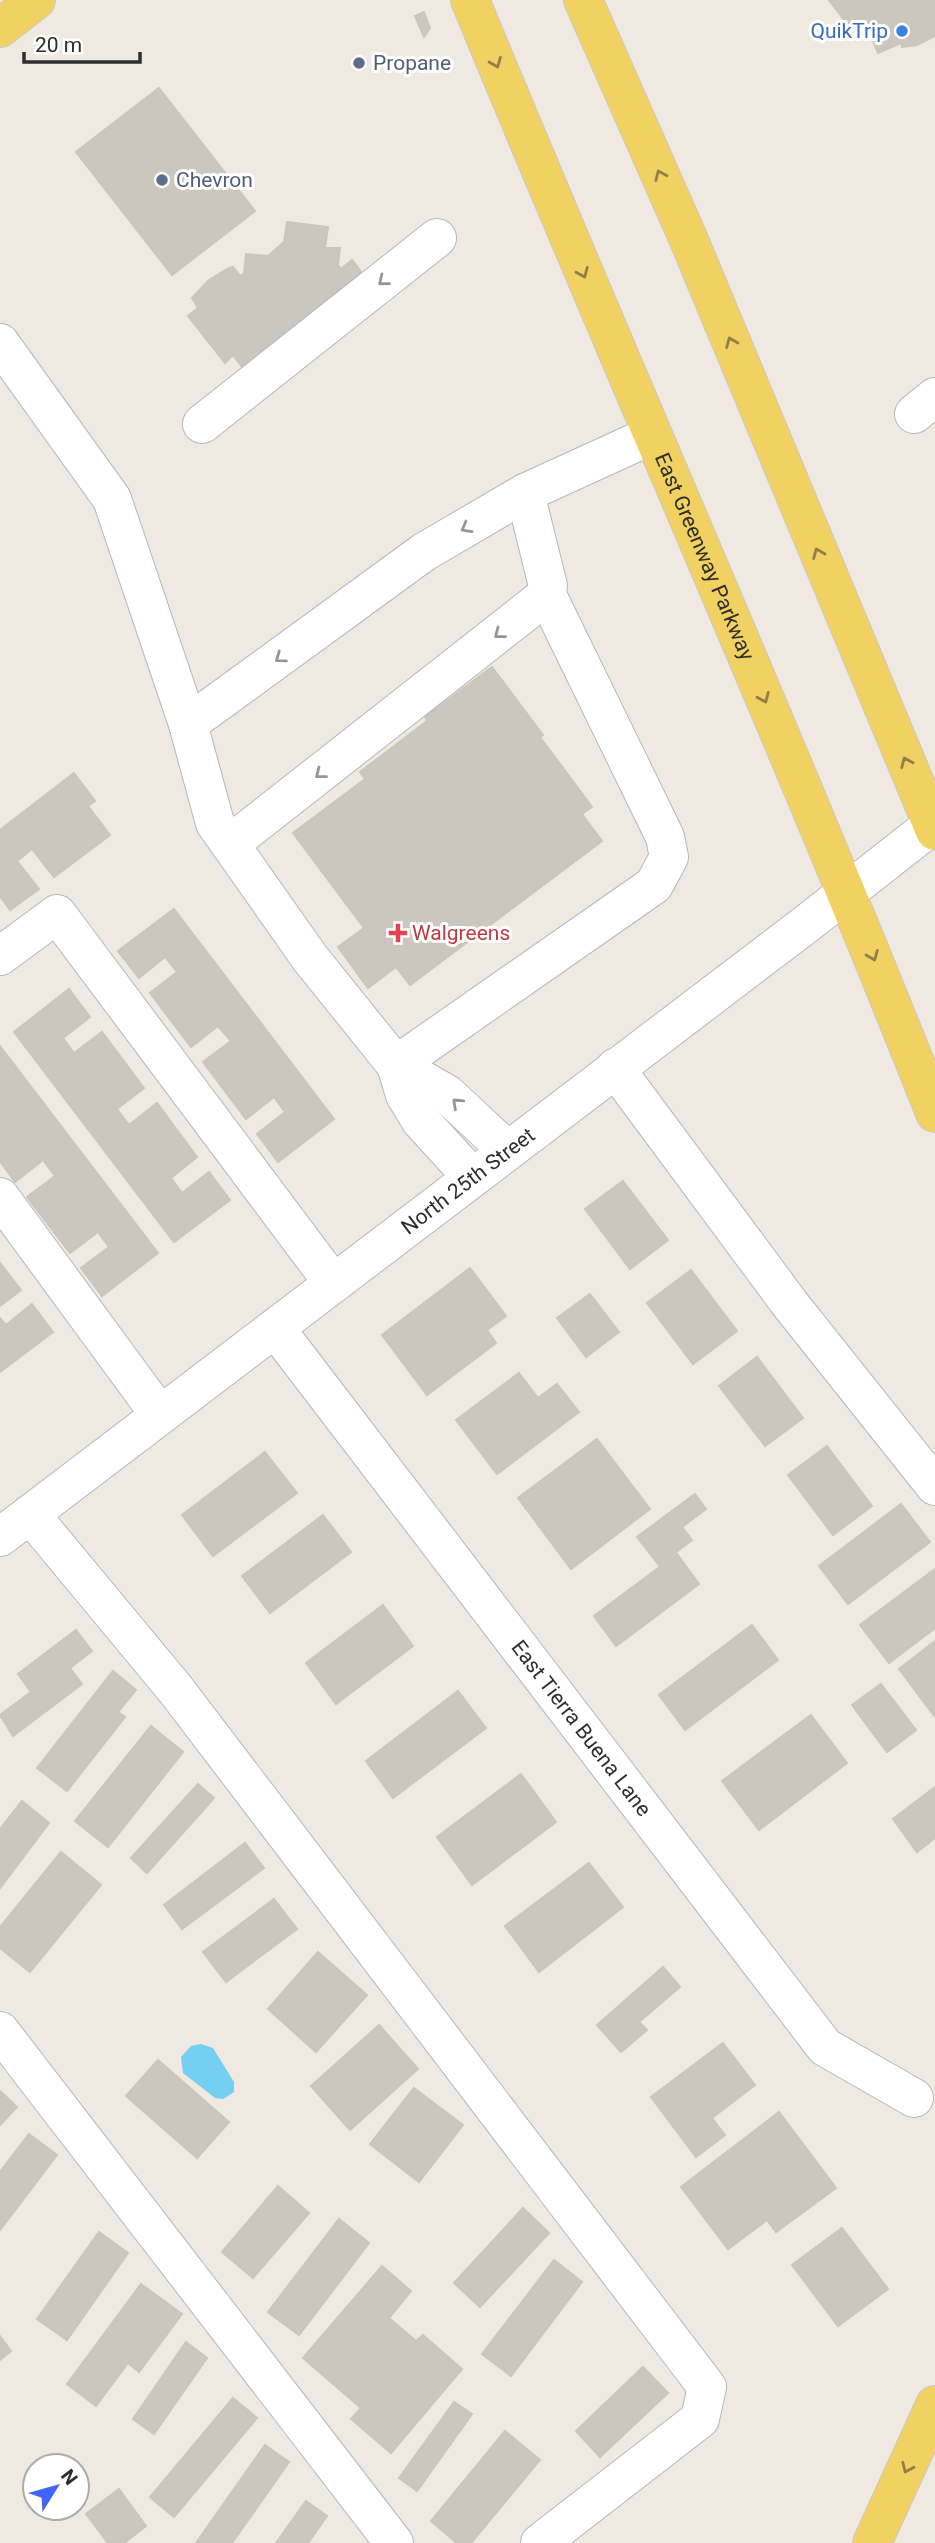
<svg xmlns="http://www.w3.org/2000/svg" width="935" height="2543" font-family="Roboto,sans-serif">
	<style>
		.water { fill: #75cff0 }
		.building { fill: #cbc7bf; stroke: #cbc5ba; stroke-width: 2 }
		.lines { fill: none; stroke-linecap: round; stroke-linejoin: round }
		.minor-casing { stroke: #b4b7c1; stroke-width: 40 }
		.major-casing { stroke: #c9c9c9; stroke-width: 40 }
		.minor { stroke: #fff; stroke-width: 38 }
		.major { stroke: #f2d163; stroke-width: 38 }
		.oneway { stroke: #908048 }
		.oneway2 { stroke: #969696 }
		.shop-dot { fill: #3f7fe0; stroke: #fff; stroke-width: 2.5 }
		.service-dot { fill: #5c6f8a; stroke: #fff; stroke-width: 2.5 }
		.health-dot { fill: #e0444e; stroke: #fff; stroke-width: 2.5 }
		.labels { text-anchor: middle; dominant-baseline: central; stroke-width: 6; stroke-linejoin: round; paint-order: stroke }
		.shop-label { font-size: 21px; fill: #366cbe; stroke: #fff; text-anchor: end }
		.service-label { font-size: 21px; fill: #4e5e75; stroke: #fff; text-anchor: start }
		.street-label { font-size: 21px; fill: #2e2e2e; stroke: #fff }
		.health-label { font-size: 21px; fill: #be3a42; stroke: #fff; text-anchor: start }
	</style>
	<rect width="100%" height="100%" fill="#efe9e1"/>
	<path class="water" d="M 201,2044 L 213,2048 L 234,2082 L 234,2092 L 223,2099 L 215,2098 L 183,2073 L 181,2057 L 191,2046 Z"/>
	<g class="building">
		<path d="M 829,0 L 935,0 L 935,36 L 917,45 L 902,47 L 901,43 L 878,53 L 864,19 L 848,25 Z"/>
		<path d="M 424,12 L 430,28 L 424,37 L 415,16 Z"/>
		<path d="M 159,88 L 255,211 L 172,275 L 76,152 Z"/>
		<path d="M 287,222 L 328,227 L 325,248 L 340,248 L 338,265 L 341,269 L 352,260 L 362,273 L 327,304 L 242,367 L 233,355 L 225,363 L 188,316 L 198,308 L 192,298 L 209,280 L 229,268 L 233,267 L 240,276 L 244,274 L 246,254 L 268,256 L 284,242 Z"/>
		<path d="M 492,667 L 543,735 L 540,737 L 592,807 L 582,814 L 602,841 L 410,985 L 396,967 L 368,988 L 338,947 L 364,928 L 293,833 L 365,779 L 360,772 L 427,721 L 425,717 Z"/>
		<path d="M 74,773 L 95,801 L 88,806 L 110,835 L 54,877 L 32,849 L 17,861 L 39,889 L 10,910 L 0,896 L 0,830 Z"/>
		<path d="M 174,909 L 334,1119 L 278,1162 L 257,1134 L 285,1112 L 274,1097 L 246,1119 L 203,1062 L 231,1041 L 218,1026 L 191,1047 L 150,993 L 177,972 L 165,957 L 139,978 L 118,951 Z"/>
		<path d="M 69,989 L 90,1017 L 63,1038 L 74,1053 L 102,1032 L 144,1088 L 117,1109 L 129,1125 L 157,1103 L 197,1157 L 171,1178 L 182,1193 L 209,1172 L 230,1200 L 174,1242 L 14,1032 Z"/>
		<path d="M 0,1046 L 158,1253 L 102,1296 L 81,1268 L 109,1247 L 98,1232 L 70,1253 L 27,1197 L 55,1176 L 43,1160 L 15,1182 L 0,1161 Z"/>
		<path d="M 623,1181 L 668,1240 L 630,1269 L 585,1209 Z"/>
		<path d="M 0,1263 L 21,1290 L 0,1306 Z"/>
		<path d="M 470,1268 L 506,1316 L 487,1330 L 496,1343 L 427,1395 L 382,1335 Z"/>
		<path d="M 691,1270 L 737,1331 L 693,1364 L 647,1303 Z"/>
		<path d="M 590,1294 L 619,1332 L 586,1357 L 557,1318 Z"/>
		<path d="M 32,1304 L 53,1332 L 0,1372 L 0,1318 L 6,1325 Z"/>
		<path d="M 757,1357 L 803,1418 L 765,1446 L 719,1386 Z"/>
		<path d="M 519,1373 L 538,1398 L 557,1384 L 579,1412 L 497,1474 L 456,1420 Z"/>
		<path d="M 597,1439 L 650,1509 L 571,1569 L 518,1498 Z"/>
		<path d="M 827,1446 L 872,1506 L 833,1535 L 788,1475 Z"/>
		<path d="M 265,1452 L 297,1493 L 213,1556 L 182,1515 Z"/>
		<path d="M 695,1494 L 706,1509 L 682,1527 L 692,1540 L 659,1565 L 637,1537 Z"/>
		<path d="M 901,1504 L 930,1542 L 848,1604 L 819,1566 Z"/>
		<path d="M 323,1515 L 351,1552 L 270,1613 L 242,1576 Z"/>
		<path d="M 677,1554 L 699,1584 L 616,1646 L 594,1616 Z"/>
		<path d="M 935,1569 L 935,1628 L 889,1663 L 860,1625 Z"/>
		<path d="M 383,1605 L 413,1646 L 336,1704 L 306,1663 Z"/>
		<path d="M 752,1625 L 778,1660 L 685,1730 L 659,1695 Z"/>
		<path d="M 76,1630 L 92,1651 L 70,1668 L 82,1684 L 13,1736 L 0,1715 L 31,1692 L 18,1674 Z"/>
		<path d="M 935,1641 L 935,1717 L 899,1669 Z"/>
		<path d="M 113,1671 L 136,1690 L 118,1712 L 125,1717 L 67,1791 L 37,1768 Z"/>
		<path d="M 881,1684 L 916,1730 L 887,1752 L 852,1705 Z"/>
		<path d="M 458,1691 L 486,1728 L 393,1798 L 366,1761 Z"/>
		<path d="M 811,1715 L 847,1763 L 759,1830 L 722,1781 Z"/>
		<path d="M 151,1726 L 183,1752 L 108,1847 L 75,1821 Z"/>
		<path d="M 521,1774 L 556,1822 L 472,1885 L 437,1837 Z"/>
		<path d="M 198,1784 L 214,1798 L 147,1873 L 131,1858 Z"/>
		<path d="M 935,1787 L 935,1838 L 917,1852 L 893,1819 Z"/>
		<path d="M 22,1801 L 49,1823 L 0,1888 L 0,1829 Z"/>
		<path d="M 245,1843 L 264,1868 L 182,1929 L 164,1905 Z"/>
		<path d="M 61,1852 L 101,1885 L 30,1972 L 0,1948 L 0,1927 Z"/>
		<path d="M 589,1863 L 623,1907 L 539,1972 L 505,1926 Z"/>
		<path d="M 274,1899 L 297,1929 L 226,1982 L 203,1952 Z"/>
		<path d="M 318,1952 L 367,1995 L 316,2052 L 268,2009 Z"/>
		<path d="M 663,1967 L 680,1987 L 639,2022 L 647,2030 L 621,2052 L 597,2025 Z"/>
		<path d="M 379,2025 L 418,2069 L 350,2130 L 311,2086 Z"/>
		<path d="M 723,2043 L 755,2085 L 712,2118 L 725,2135 L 696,2157 L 651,2097 Z"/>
		<path d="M 158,2060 L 229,2122 L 197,2158 L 126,2096 Z"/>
		<path d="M 414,2088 L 463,2125 L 419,2182 L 370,2144 Z"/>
		<path d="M 0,2091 L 17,2107 L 0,2125 Z"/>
		<path d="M 779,2112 L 836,2188 L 776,2232 L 767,2220 L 728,2249 L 681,2187 Z"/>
		<path d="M 29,2134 L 57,2155 L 0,2230 L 0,2172 Z"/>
		<path d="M 278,2186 L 309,2213 L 253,2278 L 222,2252 Z"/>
		<path d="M 523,2208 L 549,2233 L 480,2307 L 454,2283 Z"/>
		<path d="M 339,2219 L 369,2243 L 299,2335 L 268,2312 Z"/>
		<path d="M 842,2228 L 888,2289 L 838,2326 L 792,2265 Z"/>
		<path d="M 99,2232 L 128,2253 L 67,2340 L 37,2319 Z"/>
		<path d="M 554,2260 L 582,2282 L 511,2376 L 482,2354 Z"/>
		<path d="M 382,2266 L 411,2291 L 389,2318 L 416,2341 L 423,2335 L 462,2369 L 391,2453 L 351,2419 L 361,2408 L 303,2358 Z"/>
		<path d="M 141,2284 L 182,2314 L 139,2372 L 128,2363 L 96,2406 L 67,2384 Z"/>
		<path d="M 0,2336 L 11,2351 L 0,2360 Z"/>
		<path d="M 186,2342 L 207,2358 L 154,2434 L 133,2419 Z"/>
		<path d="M 643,2367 L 668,2393 L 600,2457 L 576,2431 Z"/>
		<path d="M 233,2398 L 257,2418 L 174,2517 L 150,2497 Z"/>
		<path d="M 454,2402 L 472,2414 L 417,2491 L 399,2478 Z"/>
		<path d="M 505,2431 L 540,2460 L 471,2543 L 457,2543 L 431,2521 Z"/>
		<path d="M 265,2445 L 289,2462 L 232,2543 L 196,2543 Z"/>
		<path d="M 119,2489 L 146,2526 L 124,2543 L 108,2543 L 86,2514 Z"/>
		<path d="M 306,2501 L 327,2516 L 308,2543 L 276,2543 Z"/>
	</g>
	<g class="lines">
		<defs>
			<g id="minor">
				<path d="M 0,343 L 112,499 L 188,724 L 215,823 L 310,958 L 396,1065 L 405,1095 L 421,1121 L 472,1177"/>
				<path d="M 914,414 L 935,397"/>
				<path d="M 202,424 L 437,238"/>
				<path d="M 188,724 L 424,552 L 525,493 L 652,435"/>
				<path d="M 230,844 L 547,595 L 548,586 L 525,493"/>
				<path d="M 0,956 L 57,914 L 333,1283"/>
				<path d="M 396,1065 L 654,885 L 669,857 L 665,837 L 547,595"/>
				<path d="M 396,1065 L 447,1094 L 507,1150"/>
				<path d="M 615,1068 L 790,1304 L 935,1486"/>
				<path d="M 0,1197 L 160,1415"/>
				<path id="s1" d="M 275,1328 L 825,2047 L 914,2098"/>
				<path d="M 30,1514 L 176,1690 L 707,2387 L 700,2419 L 540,2543"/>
				<path id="s2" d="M 0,1537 L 805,925 L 935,823"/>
				<path d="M 0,2031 L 394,2543"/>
			</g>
			<g id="major">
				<path id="s3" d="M 470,0 C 623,372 787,739 935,1113"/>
				<path d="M 583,0 L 688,238 L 935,831"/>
				<path d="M 0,28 L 36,0"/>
				<path d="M 872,2543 L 935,2405"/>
			</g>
		</defs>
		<use href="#minor" class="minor-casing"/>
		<use href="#major" class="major-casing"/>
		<use href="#minor" class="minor"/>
		<use href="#major" class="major"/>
	</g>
	<defs><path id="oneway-chevron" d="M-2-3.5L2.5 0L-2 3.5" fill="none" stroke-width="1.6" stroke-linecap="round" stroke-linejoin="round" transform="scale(1.75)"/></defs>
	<g class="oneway">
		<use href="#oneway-chevron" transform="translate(496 63) rotate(68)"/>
		<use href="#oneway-chevron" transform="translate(660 175) rotate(-114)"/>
		<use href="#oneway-chevron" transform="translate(583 273) rotate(67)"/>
		<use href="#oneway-chevron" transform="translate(731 342) rotate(-112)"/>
		<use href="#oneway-chevron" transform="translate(818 553) rotate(-112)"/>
		<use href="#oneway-chevron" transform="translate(764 698) rotate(67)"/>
		<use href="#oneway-chevron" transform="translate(906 762) rotate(-113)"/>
		<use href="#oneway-chevron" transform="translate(873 956) rotate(68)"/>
		<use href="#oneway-chevron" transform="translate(907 2468) rotate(114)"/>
	</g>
	<g class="oneway2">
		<use href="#oneway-chevron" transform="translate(383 281) rotate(141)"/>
		<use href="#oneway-chevron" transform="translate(466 528) rotate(150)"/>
		<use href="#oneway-chevron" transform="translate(499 634) rotate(142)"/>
		<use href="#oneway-chevron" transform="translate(280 658) rotate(144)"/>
		<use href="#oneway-chevron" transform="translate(320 774) rotate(142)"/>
		<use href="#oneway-chevron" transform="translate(457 1103) rotate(-137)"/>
	</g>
	<circle class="shop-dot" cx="902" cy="31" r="7"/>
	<g class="service-dot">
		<circle cx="359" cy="63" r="7"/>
		<circle cx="162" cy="180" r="7"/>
	</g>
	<path class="health-dot" d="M394.5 922.5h7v7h7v7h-7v7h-7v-7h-7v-7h7z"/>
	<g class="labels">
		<g class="shop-label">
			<text x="888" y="31">QuikTrip</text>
		</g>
		<g class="service-label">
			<text x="373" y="63">Propane</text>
			<text x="176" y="180">Chevron</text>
		</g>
		<g class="street-label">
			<text stroke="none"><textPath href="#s3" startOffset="604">East Greenway Parkway</textPath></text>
			<text stroke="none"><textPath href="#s2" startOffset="588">North 25th Street</textPath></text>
			<text stroke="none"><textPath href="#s1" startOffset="504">East Tierra Buena Lane</textPath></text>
		</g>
		<g class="health-label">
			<text x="412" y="933">Walgreens</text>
		</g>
	</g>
	<g transform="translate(56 2487) rotate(53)"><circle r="33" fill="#ffffff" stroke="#ababab" stroke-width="2"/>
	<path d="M0-5L12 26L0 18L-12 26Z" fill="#4264fb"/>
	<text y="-10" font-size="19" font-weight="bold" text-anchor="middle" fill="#2e2e2e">N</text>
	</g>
	<path d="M24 52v10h116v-10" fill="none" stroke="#2e2e2e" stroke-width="3.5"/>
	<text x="35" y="52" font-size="21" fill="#2e2e2e" stroke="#ffffff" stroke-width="5" paint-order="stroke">20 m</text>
</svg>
